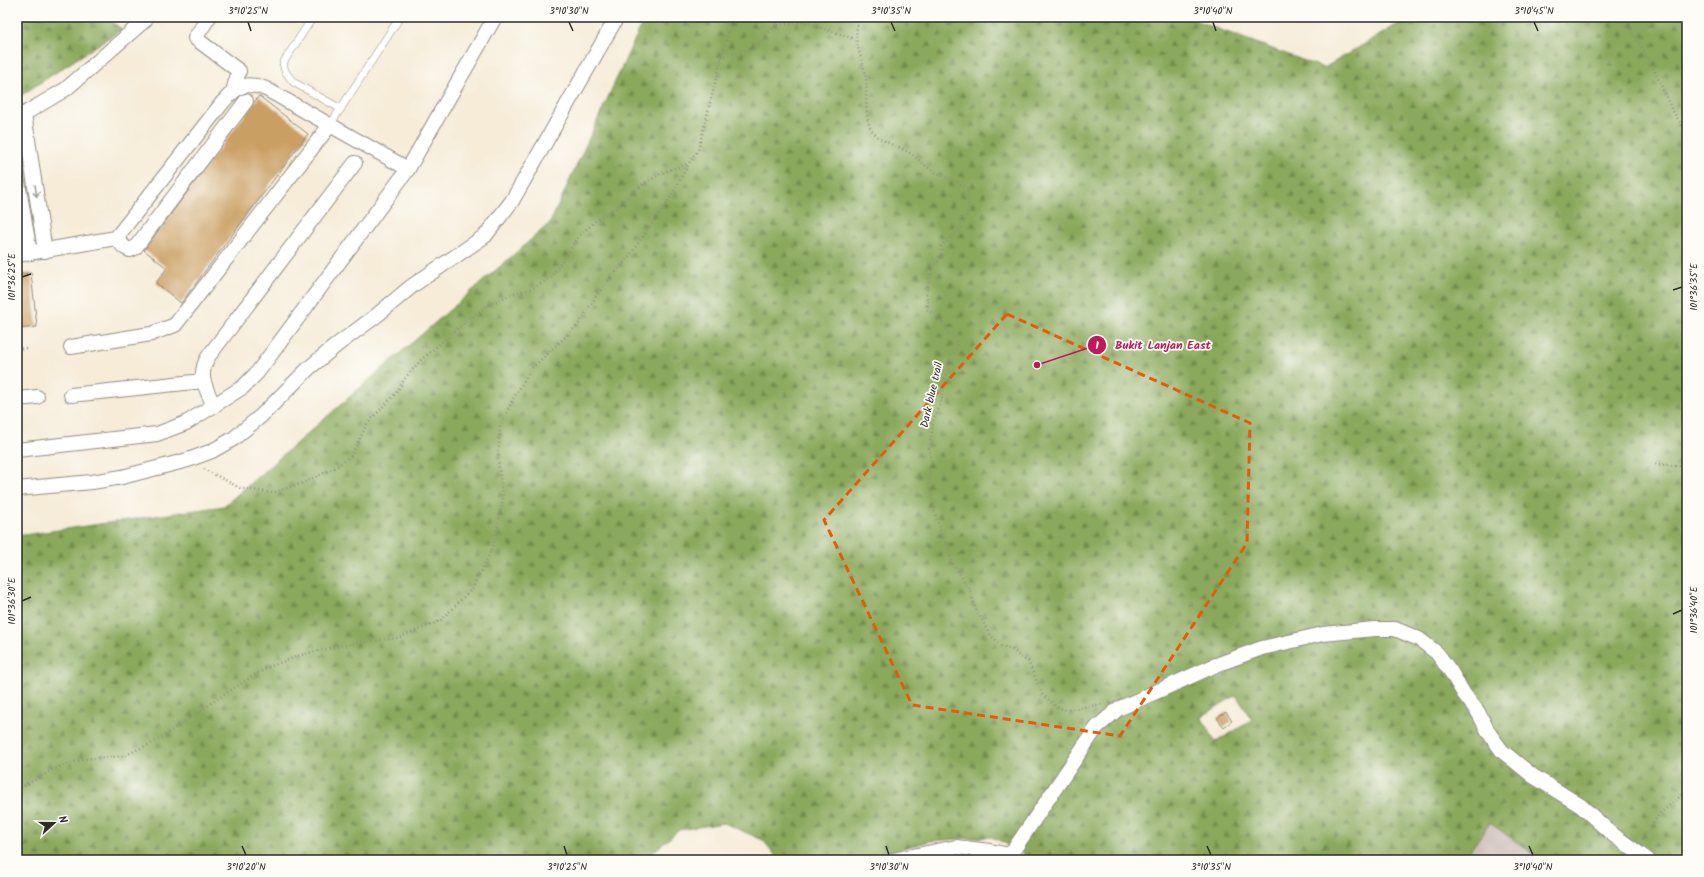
<svg xmlns="http://www.w3.org/2000/svg" width="1704" height="877" font-family="Kalam,sans-serif">
	<style>
		.industrial { fill: #cfc0bb }
		.forest { fill: url(#forest-firs); stroke: #5a6a44; fill-rule: evenodd }
		.building { fill: #ca9f64 }
		.lines { fill: none; stroke-linecap: round; stroke-linejoin: round }
		.lane-casing { stroke: #908c82; stroke-width: 8 }
		.street-casing { stroke: #908c82; stroke-width: 16 }
		.path { stroke: #908c82; stroke-width: 2.5; stroke-dasharray: 1 3; stroke-linecap: butt }
		.lane { stroke: #fff; stroke-width: 7 }
		.street { stroke: #fff; stroke-width: 14 }
		.oneway { stroke: #a0a0a0 }
		.marked { fill: none; stroke: #e8590c; stroke-width: 3; stroke-dasharray: 8 5; stroke-linejoin: round }
		.ticks { fill: none; stroke: #2b2b2b; stroke-width: 1.5 }
		.labels { text-anchor: middle; dominant-baseline: central; stroke-width: 3.5; stroke-linejoin: round; paint-order: stroke }
		.street-label { font-size: 11px; fill: #2b2b2b; stroke: #fdfcf7 }
		.leader { fill: none; stroke: #c2185b; stroke-width: 1.5 }
		.callout-dot { fill: #c2185b; stroke: #fdfcf7; stroke-width: 1.5 }
		.mark-label { font-size: 12px; text-anchor: middle; font-weight: bold; fill: #fff }
		.callout-label { font-size: 12px; text-anchor: middle; font-weight: bold; fill: #c2185b; stroke: #fdfcf7; stroke-width: 3.5; stroke-linejoin: round; paint-order: stroke }
		.neatline { fill: none; stroke: #2b2b2b; stroke-width: 1.5 }
		.ticks-label { font-size: 10px; text-anchor: middle; fill: #2b2b2b }
	</style>
	<defs>
		<pattern id="forest-firs" width="22" height="20" patternUnits="userSpaceOnUse"><rect width="22" height="20" fill="#8aa95c"/><path d="M5 1l3.5 6h-7zM16 11l3.5 6h-7z" fill="#718a4c"/></pattern>
	</defs>
	<rect width="100%" height="100%" fill="#fdfcf7"/>
	<filter id="ink" filterUnits="userSpaceOnUse"><feTurbulence type="fractalNoise" baseFrequency=".025" numOctaves="2"/><feDisplacementMap in="SourceGraphic" scale="8" xChannelSelector="R" yChannelSelector="G"/><feConvolveMatrix kernelMatrix="1 2 1 2 8 2 1 2 1" color-interpolation-filters="sRGB"/></filter>
	<filter id="wash" filterUnits="userSpaceOnUse"><feTurbulence type="fractalNoise" baseFrequency=".012" numOctaves="4" result="noise"/><feDisplacementMap in="SourceGraphic" scale="16" xChannelSelector="R" yChannelSelector="G"/><feGaussianBlur stdDeviation="0.9" result="paint"/><feColorMatrix in="noise" values="0 0 0 0 0 0 0 0 0 0 0 0 0 0 0 0 0 1.4 0 .05"/><feComposite in="paint" operator="in"/></filter>
	<g filter="url(#wash)">
		<rect width="100%" height="100%" fill="#f6ecd8"/>
		<path class="industrial" d="M 1490,822 L 1542,860 L 1463,860 Z"/>
		<g class="forest">
			<path d="M 17,17 L 105,17 L 122,29 L 17,98 Z"/>
			<path d="M 645,17 L 1186,17 L 1324,68 L 1410,17 L 1687,17 L 1687,860 L 1542,860 L 1490,823 L 1463,860 L 1027,860 L 1022,852 L 992,837 L 930,841 L 861,860 L 779,860 L 763,840 L 724,823 L 679,830 L 644,860 L 17,860 L 17,536 L 224,506 L 550,223 ZM 1236,695 L 1252,720 L 1216,742 L 1201,717 Z"/>
		</g>
		<g id="blocks">
			<g class="building">
				<path d="M 259,96 L 308,134 L 181,303 L 156,283 L 167,268 L 144,250 Z"/>
				<path d="M 31,273 L 37,327 L 17,329 L 17,275 Z"/>
				<path d="M 1226,712 L 1232,721 L 1224,727 L 1217,718 Z"/>
			</g>
		</g>
	</g>
	<g filter="url(#ink)">
		<use href="#blocks" fill-opacity="0" stroke="#908c82" stroke-width="1"/>
		<g class="lines">
			<defs>
				<g id="lane">
					<path d="M 313,17 L 283,63 L 285,71 L 293,82 L 341,109"/>
					<path d="M 330,125 L 400,17"/>
				</g>
				<g id="street">
					<path d="M 209,17 L 195,38 L 239,71 L 233,91"/>
					<path d="M 24,114 L 45,251"/>
					<path d="M 17,115 L 24,114 L 66,89 L 145,20"/>
					<path d="M 17,177 L 30,253"/>
					<path d="M 116,238 L 124,247 L 130,250 L 135,248 L 246,101"/>
					<path d="M 17,255 L 116,238 L 223,102 C 237,86 245,81 266,89 L 408,169"/>
					<path d="M 71,347 L 151,334 L 175,325 L 330,125"/>
					<path d="M 71,395 L 203,381"/>
					<path d="M 17,399 L 37,397"/>
					<path d="M 214,406 C 206,388 197,376 208,357 L 355,163"/>
					<path d="M 17,450 L 157,434 L 186,423 L 243,387 L 257,373 L 408,169 L 495,17"/>
					<path d="M 17,489 L 92,482 L 122,477 L 188,460 L 212,451 L 233,439 L 261,416 L 309,368 L 338,344 L 376,316 L 412,286 L 485,236 L 512,201 L 617,17"/>
					<path d="M 1010,855 L 1097,727 L 1118,709 L 1216,665 L 1262,648 L 1323,634 L 1374,629 L 1395,629 L 1419,639 L 1437,653 L 1451,672 L 1464,694 L 1478,712 L 1489,733 L 1502,751 L 1533,776 L 1581,806 L 1612,834 L 1648,860"/>
					<path d="M 893,860 L 956,847 L 990,851 L 1010,855 L 1013,860"/>
				</g>
			</defs>
			<use href="#lane" class="lane-casing"/>
			<use href="#street" class="street-casing"/>
			<g class="path">
				<path d="M 860,17 C 851,40 861,52 865,73 C 869,92 863,109 870,127 C 876,142 896,144 908,152 C 917,157 923,165 932,170 C 944,177 956,181 967,188 C 971,203 968,219 958,231 C 953,237 946,240 941,246 C 943,256 941,260 933,265 L 926,295 L 928,301 L 927,309 L 941,321 L 949,333 L 954,336 L 957,343 L 957,347 L 950,356 L 940,405 L 934,418 L 929,448 L 931,461 L 929,475 L 934,510 L 942,535 L 948,547 L 951,560 L 971,592 L 974,605 L 988,632 L 1002,647 C 1018,649 1016,657 1028,661 L 1042,694 L 1058,708 L 1067,710 L 1102,704"/>
				<path d="M 1621,17 L 1636,38 L 1652,65 L 1671,108 L 1687,133"/>
				<path d="M 1672,17 L 1673,18 L 1681,17"/>
				<path d="M 721,57 L 754,48 L 776,25 L 804,22 L 855,39"/>
				<path d="M 17,349 L 27,348"/>
				<path d="M 1655,464 L 1683,466 L 1687,464"/>
				<path d="M 204,469 L 240,488 L 272,493 L 303,483 L 336,467 L 351,456 L 367,424 L 396,393 L 406,377 L 422,359 L 461,326 L 488,305 L 515,293 L 532,289 L 551,277 L 580,235 L 598,219 L 616,208 L 643,184 L 664,172 L 689,163"/>
				<path d="M 17,790 L 54,769 L 83,759 L 124,756 L 158,740 L 229,691 L 266,668 L 304,654 L 355,643 L 398,638 L 440,621 L 472,589 L 494,545 L 503,498 L 498,461 L 500,427 L 513,399 L 532,368 L 578,325 L 598,293 L 627,259 L 672,195 L 689,163 L 698,150 L 732,17"/>
				<path d="M 1642,840 L 1659,814 L 1687,791"/>
			</g>
			<use href="#lane" class="lane"/>
			<use href="#street" class="street"/>
		</g>
		<defs><path id="oneway-shaft" d="M-6 0H5M1.5-3L5.5 0L1.5 3" fill="none" stroke-width="1.6" stroke-linecap="round" stroke-linejoin="round"/></defs>
		<use class="oneway" href="#oneway-shaft" transform="translate(36 191) rotate(81)"/>
	</g>
	<path class="marked" d="M 1007,314 L 1250,423 L 1247,543 L 1120,736 L 912,705 L 824,520 Z"/>
	<path class="ticks" d="M 248,22 L 251,31M 569,22 L 573,31M 891,22 L 895,31M 1213,22 L 1216,31M 1534,22 L 1538,31M 22,277 L 31,274M 1673,290 L 1682,287M 22,601 L 31,597M 1673,614 L 1682,610M 242,846 L 246,855M 564,846 L 567,855M 886,846 L 889,855M 1207,846 L 1211,855M 1529,846 L 1533,855"/>
	<g class="labels">
		<g class="street-label">
			<text transform="translate(932 395) rotate(-77)">Dark blue trail</text>
		</g>
	</g>
	<path class="leader" d="M1037 365L1097 345"/>
	<g class="callout-dot">
		<circle cx="1037" cy="365" r="4"/>
		<circle cx="1097" cy="345" r="10"/>
	</g>
	<g class="mark-label">
		<text x="1097" y="349">1</text>
	</g>
	<g class="callout-label">
		<text x="1163" y="349">Bukit Lanjan East</text>
	</g>
	<rect width="1704" height="877" fill="none" stroke="#fdfcf7" stroke-width="44"/>
	<g transform="translate(54 823) rotate(69)" stroke="#fdfcf7" stroke-width="3" paint-order="stroke">
	<path d="M0-3L7 15L0 10L-7 15Z" fill="#2b2b2b"/>
	<text y="-6" font-size="11" font-weight="bold" text-anchor="middle" fill="#2b2b2b">N</text>
	</g>
	<rect x="22" y="22" width="1660" height="833" class="neatline"/>
	<g class="ticks-label">
		<text x="248" y="14">3°10'25"N</text>
		<text x="569" y="14">3°10'30"N</text>
		<text x="891" y="14">3°10'35"N</text>
		<text x="1213" y="14">3°10'40"N</text>
		<text x="1534" y="14">3°10'45"N</text>
		<text transform="translate(11 277) rotate(-90)" y="4">101°36'25"E</text>
		<text transform="translate(1693 287) rotate(-90)" y="4">101°36'35"E</text>
		<text transform="translate(11 601) rotate(-90)" y="4">101°36'30"E</text>
		<text transform="translate(1693 610) rotate(-90)" y="4">101°36'40"E</text>
		<text x="246" y="870">3°10'20"N</text>
		<text x="567" y="870">3°10'25"N</text>
		<text x="889" y="870">3°10'30"N</text>
		<text x="1211" y="870">3°10'35"N</text>
		<text x="1533" y="870">3°10'40"N</text>
	</g>
</svg>
